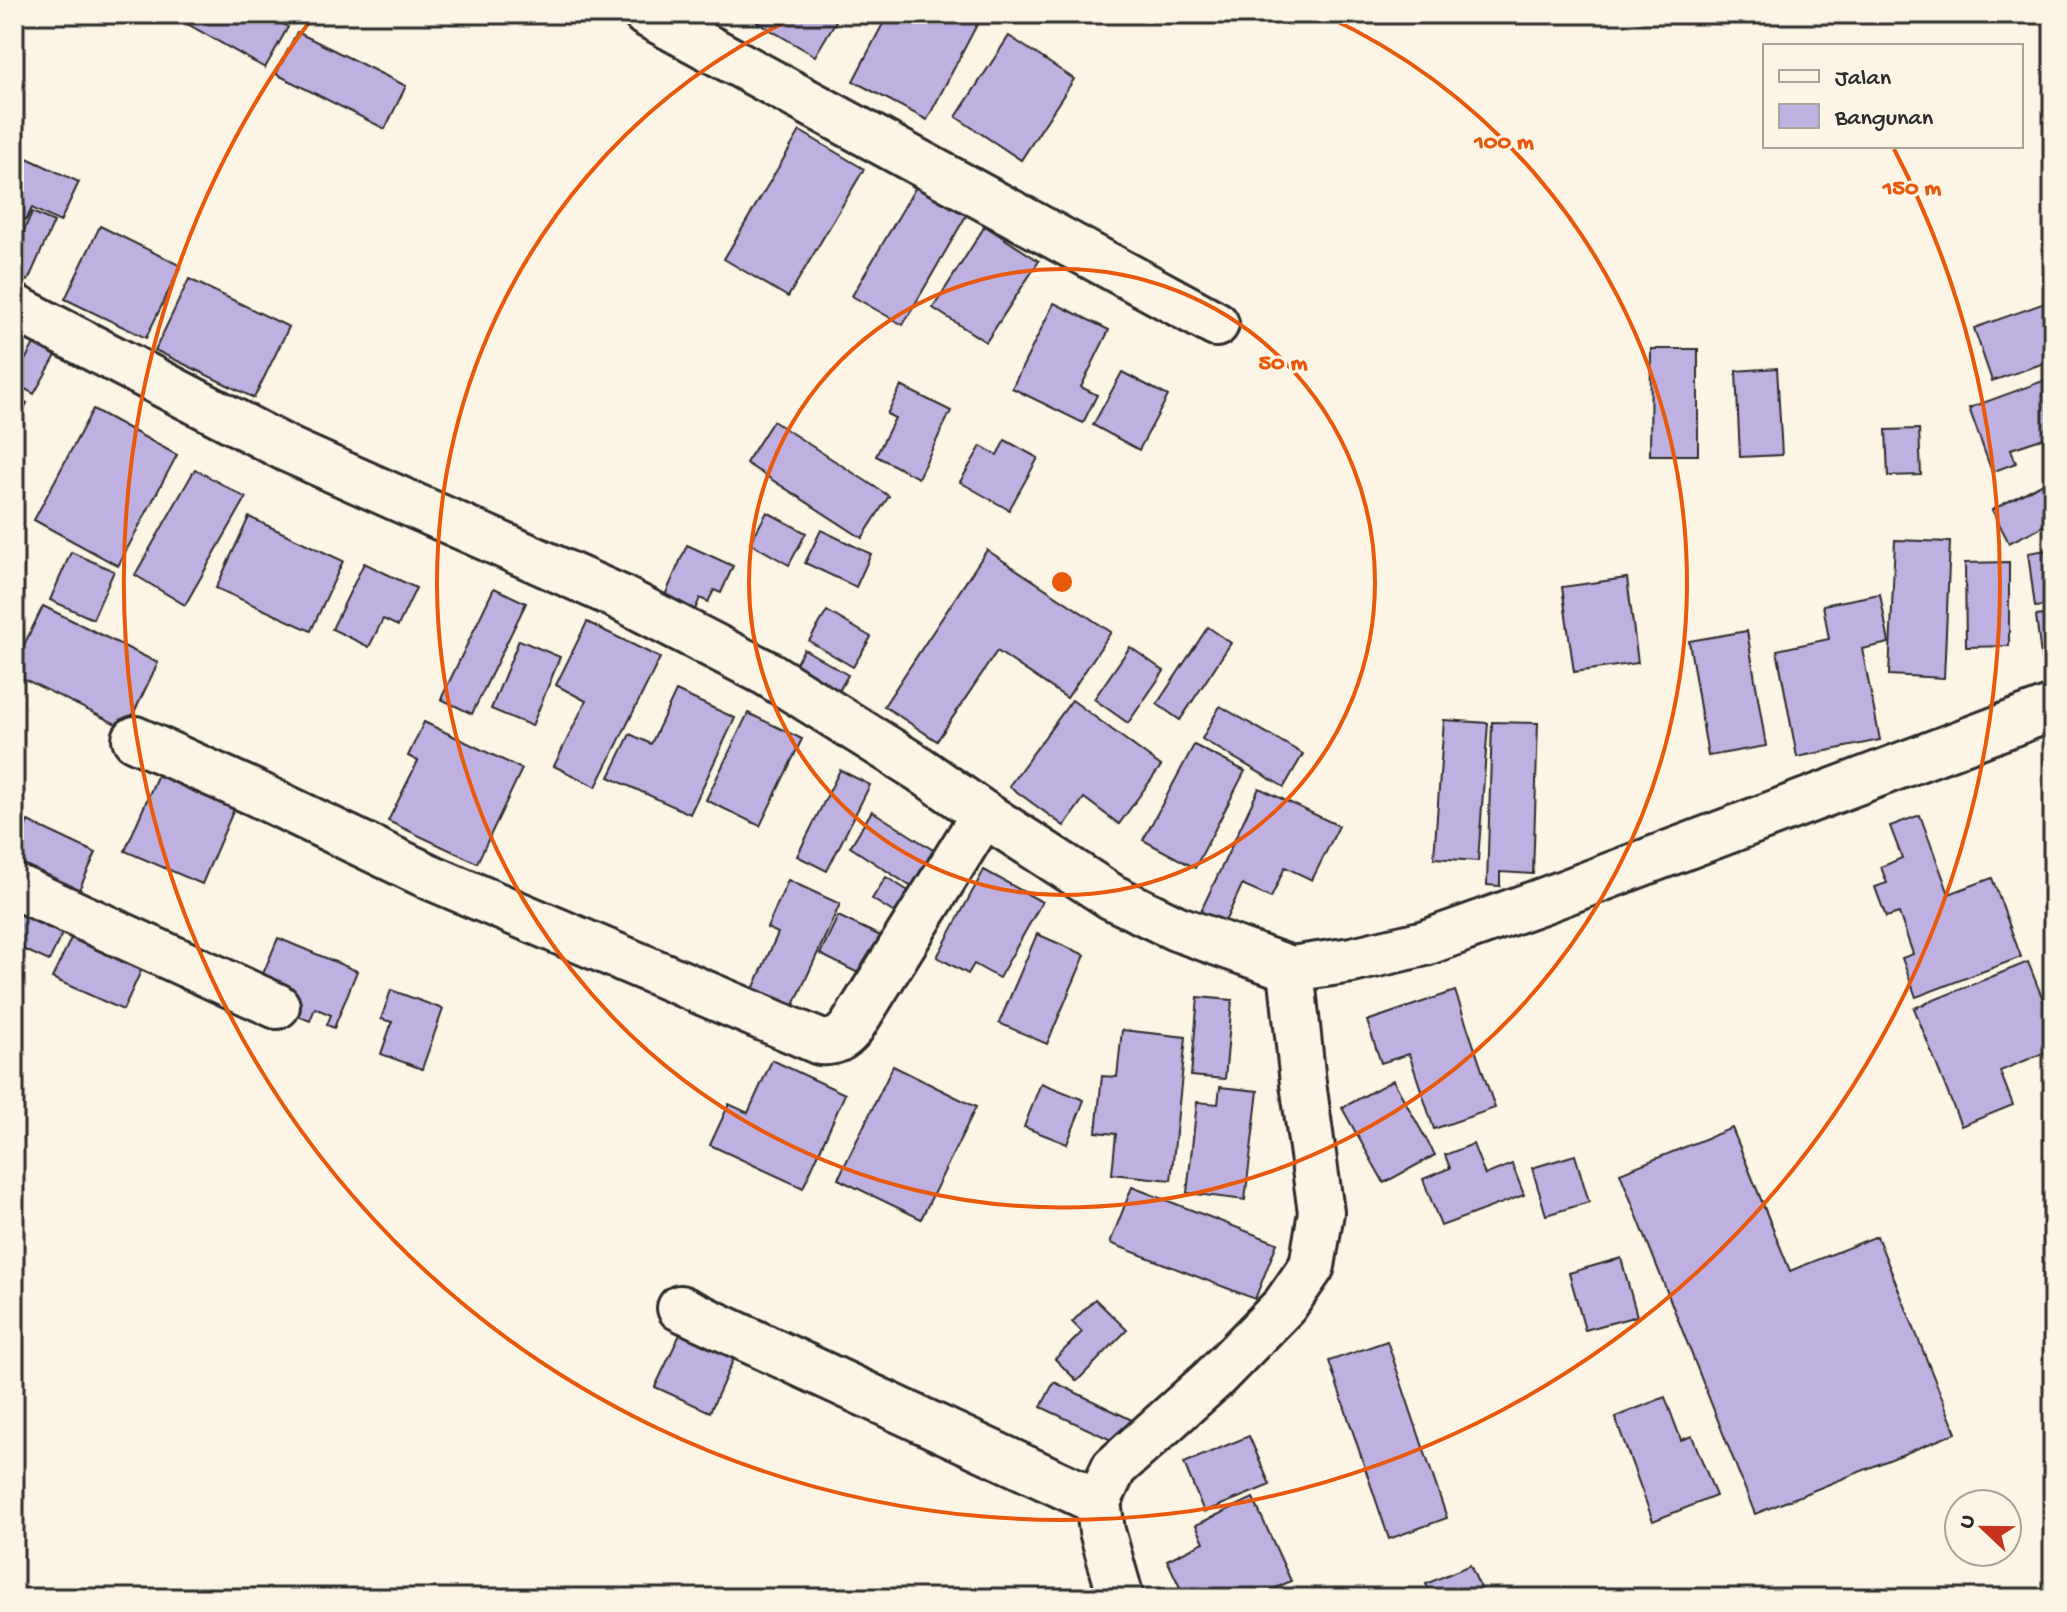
<svg xmlns="http://www.w3.org/2000/svg" width="2067" height="1612" font-family="'Gochi Hand',sans-serif">
	<style>
		.building { fill: #beb1e2; stroke: #2b2b2b; stroke-width: 2 }
		.lines { fill: none; stroke-linecap: round; stroke-linejoin: round }
		.minor-casing { stroke: #2b2b2b; stroke-width: 50 }
		.minor { stroke: #fcf5e5; stroke-width: 44 }
		.ring { fill: none; stroke: #e8590c; stroke-width: 4 }
		.centre { fill: #e8590c; stroke: #fcf5e5; stroke-width: 4 }
		.ring-label { font-size: 24px; text-anchor: middle; font-weight: bold; fill: #e8590c; stroke: #fcf5e5; stroke-width: 6; stroke-linejoin: round; paint-order: stroke }
	</style>
	<rect width="100%" height="100%" fill="#fcf5e5"/>
	<filter id="ink" filterUnits="userSpaceOnUse"><feTurbulence type="fractalNoise" baseFrequency=".0125" numOctaves="2"/><feDisplacementMap in="SourceGraphic" scale="16" xChannelSelector="R" yChannelSelector="G"/><feConvolveMatrix kernelMatrix="1 2 1 2 8 2 1 2 1" color-interpolation-filters="sRGB"/></filter>
	<g filter="url(#ink)">
		<g class="building">
			<path d="M 170,14 L 266,14 L 288,27 L 265,68 Z"/>
			<path d="M 761,14 L 840,14 L 815,56 L 757,22 Z"/>
			<path d="M 888,14 L 982,15 L 927,120 L 853,81 Z"/>
			<path d="M 297,32 L 406,86 L 385,129 L 276,74 Z"/>
			<path d="M 1009,36 L 1074,79 L 1021,160 L 956,117 Z"/>
			<path d="M 800,131 L 864,169 L 788,297 L 724,259 Z"/>
			<path d="M 14,152 L 79,182 L 60,222 L 32,208 L 26,220 L 14,214 Z"/>
			<path d="M 917,185 L 967,214 L 903,325 L 852,296 Z"/>
			<path d="M 32,212 L 54,222 L 28,281 L 14,275 L 14,253 Z"/>
			<path d="M 100,226 L 181,266 L 146,338 L 65,299 Z"/>
			<path d="M 985,226 L 1039,261 L 986,342 L 933,308 Z"/>
			<path d="M 189,279 L 289,327 L 254,398 L 155,350 Z"/>
			<path d="M 1054,303 L 1109,330 L 1081,387 L 1097,395 L 1083,423 L 1012,388 Z"/>
			<path d="M 2045,303 L 2053,327 L 2053,360 L 1992,381 L 1974,328 Z"/>
			<path d="M 36,340 L 58,352 L 34,394 L 14,383 L 14,380 Z"/>
			<path d="M 1651,349 L 1698,349 L 1698,455 L 1650,455 Z"/>
			<path d="M 1777,368 L 1782,455 L 1740,457 L 1736,371 Z"/>
			<path d="M 1122,372 L 1168,396 L 1139,450 L 1093,425 Z"/>
			<path d="M 2043,381 L 2053,409 L 2053,435 L 2011,449 L 2016,463 L 1992,472 L 1969,408 Z"/>
			<path d="M 901,386 L 951,411 L 918,478 L 876,456 L 895,418 L 887,414 Z"/>
			<path d="M 14,396 L 27,403 L 14,428 Z"/>
			<path d="M 93,409 L 177,455 L 118,566 L 34,520 Z"/>
			<path d="M 773,421 L 889,496 L 862,538 L 746,463 Z"/>
			<path d="M 1919,429 L 1921,475 L 1888,476 L 1886,430 Z"/>
			<path d="M 1005,440 L 1038,458 L 1009,510 L 960,482 L 981,446 L 997,455 Z"/>
			<path d="M 195,469 L 246,498 L 185,605 L 135,575 Z"/>
			<path d="M 2053,478 L 2053,521 L 2009,543 L 1992,510 Z"/>
			<path d="M 767,512 L 806,533 L 789,565 L 750,543 Z"/>
			<path d="M 249,517 L 343,561 L 311,631 L 216,588 Z"/>
			<path d="M 821,530 L 871,554 L 856,587 L 805,563 Z"/>
			<path d="M 1895,540 L 1950,542 L 1944,678 L 1889,675 Z"/>
			<path d="M 687,545 L 733,566 L 721,593 L 714,590 L 708,602 L 700,598 L 693,614 L 663,600 Z"/>
			<path d="M 2053,549 L 2053,605 L 2035,607 L 2028,553 Z"/>
			<path d="M 987,550 L 1111,632 L 1067,698 L 997,651 L 937,741 L 884,706 Z"/>
			<path d="M 71,552 L 114,571 L 93,619 L 50,600 Z"/>
			<path d="M 2009,562 L 2009,646 L 1966,647 L 1965,563 Z"/>
			<path d="M 364,563 L 416,588 L 398,626 L 383,619 L 369,647 L 332,629 Z"/>
			<path d="M 1627,578 L 1638,663 L 1574,672 L 1562,587 Z"/>
			<path d="M 494,588 L 526,603 L 472,714 L 441,699 Z"/>
			<path d="M 1880,594 L 1889,643 L 1862,649 L 1880,740 L 1797,757 L 1777,650 L 1829,639 L 1823,605 Z"/>
			<path d="M 43,606 L 158,663 L 126,729 L 14,674 L 14,665 Z"/>
			<path d="M 827,611 L 871,637 L 853,667 L 809,641 Z"/>
			<path d="M 2053,614 L 2053,688 L 2045,689 L 2036,616 Z"/>
			<path d="M 587,622 L 660,658 L 596,787 L 554,766 L 586,701 L 556,685 Z"/>
			<path d="M 1208,627 L 1231,643 L 1180,720 L 1157,704 Z"/>
			<path d="M 1747,631 L 1766,746 L 1708,756 L 1689,641 Z"/>
			<path d="M 519,640 L 560,657 L 532,726 L 491,709 Z"/>
			<path d="M 1130,647 L 1164,671 L 1128,723 L 1094,699 Z"/>
			<path d="M 804,649 L 848,675 L 834,700 L 790,674 Z"/>
			<path d="M 676,691 L 735,718 L 690,814 L 609,777 L 630,734 L 651,744 Z"/>
			<path d="M 1072,700 L 1161,766 L 1119,824 L 1084,798 L 1064,826 L 1009,786 Z"/>
			<path d="M 1220,706 L 1303,754 L 1284,787 L 1202,739 Z"/>
			<path d="M 748,713 L 802,739 L 760,826 L 706,800 Z"/>
			<path d="M 1444,720 L 1488,723 L 1478,861 L 1434,858 Z"/>
			<path d="M 424,722 L 522,769 L 477,863 L 388,821 L 418,761 L 408,756 Z"/>
			<path d="M 1492,722 L 1538,723 L 1533,874 L 1500,872 L 1500,886 L 1487,885 Z"/>
			<path d="M 1194,745 L 1245,771 L 1195,868 L 1143,840 Z"/>
			<path d="M 161,767 L 228,784 L 219,803 L 234,809 L 202,884 L 125,851 Z"/>
			<path d="M 840,770 L 870,785 L 827,871 L 797,856 Z"/>
			<path d="M 1259,788 L 1339,826 L 1312,880 L 1285,867 L 1271,898 L 1242,885 L 1223,926 L 1199,915 Z"/>
			<path d="M 872,811 L 941,855 L 918,891 L 850,847 Z"/>
			<path d="M 1920,815 L 1949,894 L 1992,878 L 2021,957 L 1916,997 L 1902,958 L 1913,954 L 1899,913 L 1886,917 L 1875,887 L 1887,883 L 1881,867 L 1902,858 L 1890,826 Z"/>
			<path d="M 28,821 L 96,853 L 72,905 L 14,878 L 14,853 Z"/>
			<path d="M 984,870 L 1042,902 L 999,978 L 974,964 L 968,974 L 937,957 Z"/>
			<path d="M 886,877 L 920,898 L 906,920 L 872,899 Z"/>
			<path d="M 788,880 L 840,904 L 790,1014 L 750,996 L 778,933 L 767,928 Z"/>
			<path d="M 14,890 L 70,917 L 49,961 L 14,945 Z"/>
			<path d="M 838,916 L 889,940 L 870,979 L 820,954 Z"/>
			<path d="M 77,926 L 147,958 L 123,1010 L 52,978 Z"/>
			<path d="M 1037,934 L 1085,955 L 1047,1044 L 999,1023 Z"/>
			<path d="M 278,938 L 357,971 L 334,1028 L 327,1025 L 331,1015 L 315,1008 L 310,1021 L 283,1010 L 257,988 Z"/>
			<path d="M 2028,962 L 2053,1025 L 2053,1049 L 2000,1071 L 2013,1105 L 1961,1126 L 1914,1008 Z"/>
			<path d="M 391,990 L 443,1009 L 422,1069 L 381,1054 L 392,1022 L 381,1019 Z"/>
			<path d="M 1455,991 L 1495,1108 L 1434,1129 L 1409,1054 L 1381,1063 L 1367,1021 Z"/>
			<path d="M 1198,997 L 1232,1000 L 1225,1079 L 1191,1076 Z"/>
			<path d="M 1122,1030 L 1186,1037 L 1171,1180 L 1112,1174 L 1116,1134 L 1096,1132 L 1102,1076 L 1117,1077 Z"/>
			<path d="M 772,1060 L 845,1094 L 803,1188 L 710,1145 L 729,1104 L 748,1113 Z"/>
			<path d="M 893,1066 L 976,1107 L 921,1219 L 838,1179 Z"/>
			<path d="M 1393,1080 L 1435,1155 L 1384,1183 L 1342,1108 Z"/>
			<path d="M 1041,1083 L 1084,1100 L 1067,1144 L 1024,1127 Z"/>
			<path d="M 1220,1087 L 1258,1091 L 1245,1200 L 1187,1193 L 1197,1102 L 1218,1104 Z"/>
			<path d="M 1732,1128 L 1790,1271 L 1877,1236 L 1956,1433 L 1755,1514 L 1620,1173 Z"/>
			<path d="M 1473,1144 L 1485,1175 L 1512,1164 L 1524,1195 L 1441,1226 L 1423,1179 L 1450,1168 L 1445,1155 Z"/>
			<path d="M 1575,1155 L 1589,1202 L 1546,1215 L 1532,1168 Z"/>
			<path d="M 1132,1187 L 1277,1243 L 1255,1299 L 1110,1243 Z"/>
			<path d="M 1621,1258 L 1637,1316 L 1585,1330 L 1569,1273 Z"/>
			<path d="M 1095,1299 L 1127,1330 L 1077,1381 L 1055,1359 L 1082,1332 L 1072,1322 Z"/>
			<path d="M 682,1330 L 736,1354 L 710,1412 L 655,1387 Z"/>
			<path d="M 1387,1341 L 1447,1518 L 1389,1539 L 1329,1361 Z"/>
			<path d="M 1054,1382 L 1138,1423 L 1126,1447 L 1041,1407 Z"/>
			<path d="M 1665,1397 L 1681,1440 L 1692,1436 L 1716,1496 L 1653,1521 L 1615,1417 Z"/>
			<path d="M 1249,1436 L 1270,1485 L 1204,1512 L 1184,1463 Z"/>
			<path d="M 1253,1498 L 1291,1581 L 1254,1598 L 1185,1598 L 1167,1560 L 1204,1542 L 1196,1525 Z"/>
			<path d="M 1470,1565 L 1485,1598 L 1432,1598 L 1426,1584 Z"/>
		</g>
		<g class="lines">
			<defs>
				<g id="minor">
					<path d="M 646,14 L 1216,324"/>
					<path d="M 14,307 L 289,450 L 617,596 L 768,674 L 918,768 L 984,814 L 1112,897 L 1176,928 L 1291,969 L 1352,960 L 1425,943 L 1545,900 L 2053,708"/>
					<path d="M 135,739 L 255,793 L 428,876 L 820,1042 C 835,1043 842,1039 851,1028 L 984,814"/>
					<path d="M 14,886 L 277,1006"/>
					<path d="M 680,1308 L 1098,1502"/>
					<path d="M 1121,1598 L 1102,1531 L 1098,1502 L 1114,1468 L 1212,1380 L 1285,1305 L 1312,1266 L 1321,1212 L 1303,1083 L 1291,969"/>
				</g>
			</defs>
			<use href="#minor" class="minor-casing"/>
			<use href="#minor" class="minor"/>
		</g>
	</g>
	<g class="ring">
		<circle cx="1062" cy="582" r="313"/>
		<path d="M1326 16A625 625 0 1 1 798 16"/>
		<path d="M1894 149A938 938 0 1 1 313 17"/>
	</g>
	<circle cx="1062" cy="582" r="12" class="centre"/>
	<g class="ring-label">
		<text x="1504" y="148">100 m</text>
		<text x="1912" y="194">150 m</text>
		<text x="1283" y="369">50 m</text>
	</g>
	<rect width="2067" height="1612" fill="none" stroke="#fcf5e5" stroke-width="48"/>
	<rect x="24" y="24" width="2019" height="1564" fill="none" stroke="#2b2b2b" stroke-width="3" filter="url(#ink)"/>
	<rect x="1763" y="44" width="260" height="104" fill="#fcf5e5" stroke="#a8a49b" stroke-width="2"/>
	<rect x="1779" y="70" width="40" height="12" fill="#fcf5e5" stroke="#a8a49b" stroke-width="2"/>
	<text x="1835" y="84" font-size="24" fill="#2b2b2b">Jalan</text>
	<rect x="1779" y="104" width="40" height="24" fill="#beb1e2" stroke="#a8a49b" stroke-width="2"/>
	<text x="1835" y="124" font-size="24" fill="#2b2b2b">Bangunan</text>
	<g transform="translate(1983 1528) rotate(292)"><circle r="38" fill="#fcf5e5" stroke="#a8a49b" stroke-width="2"/>
	<path d="M0-6L14 30L0 20L-14 30Z" fill="#c8321e"/>
	<text y="-12" font-size="22" font-weight="bold" text-anchor="middle" fill="#2b2b2b">U</text>
	</g>
</svg>
